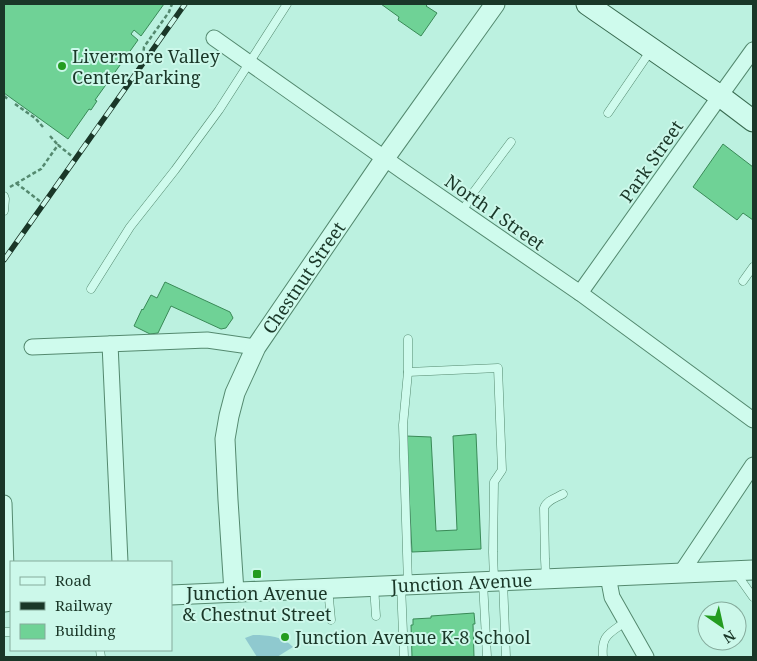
<svg xmlns="http://www.w3.org/2000/svg" width="757" height="661" font-family="'Noto Serif',serif">
	<style>
		.green { fill: #8fc9cf }
		.building { fill: #6fd296; stroke: #398a57 }
		.lines { fill: none; stroke-linecap: round; stroke-linejoin: round }
		.service-casing { stroke: #54896f; stroke-width: 9 }
		.minor-casing { stroke: #54896f; stroke-width: 17 }
		.tertiary-casing { stroke: #54896f; stroke-width: 21 }
		.secondary-casing { stroke: #386b50; stroke-width: 23 }
		.path { stroke: #54896f; stroke-width: 2.5; stroke-dasharray: 4 2.5; stroke-linecap: butt }
		.service { stroke: #cffbed; stroke-width: 8 }
		.minor { stroke: #cffbed; stroke-width: 15 }
		.tertiary { stroke: #cffbed; stroke-width: 19 }
		.secondary { stroke: #cffbed; stroke-width: 21 }
		.rail-casing { stroke: #1a3728; stroke-width: 5.5 }
		.rail { stroke: #ccf8ea; stroke-width: 4; stroke-dasharray: 11; stroke-linecap: butt }
		.poi-dot { fill: #249c20; stroke: #ccf8ea; stroke-width: 2 }
		.labels { text-anchor: middle; dominant-baseline: central; stroke-width: 4; stroke-linejoin: round; paint-order: stroke }
		.poi-label { font-size: 18px; fill: #1a3728; stroke: #ccf8ea; text-anchor: start }
		.street-label { font-size: 18px; fill: #1a3728; stroke: #ccf8ea }
	</style>
	<rect width="100%" height="100%" fill="#bcf1e0"/>
	<path class="green" d="M 253,635 C 267,635 283,636 293,647 L 277,657 L 257,657 L 245,638 Z"/>
	<g class="building">
		<path d="M 4,4 L 164,4 L 141,36 L 134,30 L 131,34 L 138,40 L 95,100 L 97,101 L 91,110 L 89,109 L 68,139 L 4,93 Z"/>
		<path d="M 381,4 L 428,4 L 426,6 L 437,13 L 421,36 L 398,20 L 399,17 Z"/>
		<path d="M 723,144 L 753,167 L 753,220 L 743,213 L 737,220 L 693,187 Z"/>
		<path d="M 165,282 L 230,312 L 233,318 L 226,328 L 221,329 L 171,306 L 158,333 L 150,334 L 134,326 L 142,309 L 143,310 L 151,295 L 157,298 Z"/>
		<path d="M 476,434 L 481,549 L 412,552 L 406,436 L 431,437 L 436,531 L 457,530 L 453,436 Z"/>
		<path d="M 474,613 L 475,624 L 473,624 L 474,657 L 412,657 L 411,625 L 413,625 L 413,619 L 431,618 L 431,616 Z"/>
	</g>
	<g class="lines">
		<defs>
			<g id="service">
				<path d="M 608,113 L 651,50"/>
				<path d="M 4,196 L 5,199 L 4,211"/>
				<path d="M 462,212 L 473,193 L 511,142"/>
				<path d="M 743,281 L 753,267"/>
				<path d="M 91,289 L 130,227 L 175,170 L 219,110 L 287,4"/>
				<path d="M 408,339 L 408,372 L 403,425 L 408,584"/>
				<path d="M 408,372 L 498,368 L 502,470 L 494,482 L 493,552 L 494,580"/>
				<path d="M 736,573 L 753,597"/>
				<path d="M 546,579 L 545,559 L 544,508 C 547,500 556,498 563,494"/>
				<path d="M 503,581 L 506,657"/>
				<path d="M 483,582 L 487,657"/>
				<path d="M 401,585 L 404,657"/>
				<path d="M 374,586 L 376,616"/>
				<path d="M 328,588 L 331,620"/>
				<path d="M 4,632 L 11,632"/>
				<path d="M 100,650 L 101,657"/>
				<path d="M 603,657 C 601,635 609,634 625,622"/>
			</g>
			<g id="minor">
				<path d="M 214,38 L 404,172 L 580,293 L 753,420"/>
				<path d="M 580,293 L 720,96 L 753,50"/>
				<path d="M 110,344 L 120,562"/>
				<path d="M 32,347 L 207,340 L 256,347"/>
				<path d="M 4,503 L 7,601"/>
				<path d="M 681,573 L 753,465"/>
				<path d="M 608,576 L 612,597 L 646,657"/>
			</g>
			<g id="tertiary">
				<path id="s1" d="M 234,592 L 228,500 L 225,439 L 229,416 L 235,393 L 256,347 L 385,158 L 495,4"/>
				<path id="s2" d="M 171,595 L 753,570"/>
				<path d="M 4,602 L 11,601"/>
			</g>
			<path id="secondary" d="M 587,4 L 720,96 L 753,121"/>
		</defs>
		<use href="#service" class="service-casing"/>
		<use href="#minor" class="minor-casing"/>
		<use href="#tertiary" class="tertiary-casing"/>
		<use href="#secondary" class="secondary-casing"/>
		<g class="path">
			<path d="M 143,57 L 144,47 L 169,12 L 172,4"/>
			<path d="M 4,96 L 8,99"/>
			<path d="M 15,104 L 35,118 L 43,127"/>
			<path d="M 50,136 L 58,145"/>
			<path d="M 16,183 L 41,202"/>
			<path d="M 10,187 L 41,169 L 58,145 L 73,157"/>
		</g>
		<use href="#service" class="service"/>
		<use href="#minor" class="minor"/>
		<use href="#tertiary" class="tertiary"/>
		<use href="#secondary" class="secondary"/>
		<defs>
			<path id="rail" d="M 4,260 L 185,4"/>
		</defs>
		<use href="#rail" class="rail-casing"/>
		<use href="#rail" class="rail"/>
	</g>
	<g class="poi-dot">
		<circle cx="62" cy="66" r="5"/>
		<rect x="252" y="569" width="10" height="10" rx="2.5"/>
		<circle cx="285" cy="637" r="5"/>
	</g>
	<g class="labels">
		<g class="poi-label">
			<text x="72" y="56">Livermore Valley<tspan x="72" dy="21">Center Parking</tspan></text>
			<text x="257" y="593" text-anchor="middle">Junction Avenue<tspan x="257" dy="21">&amp; Chestnut Street</tspan></text>
			<text x="295" y="637">Junction Avenue K-8 School</text>
		</g>
		<g class="street-label">
			<text transform="translate(651 161) rotate(-55)">Park Street</text>
			<text transform="translate(495 212) rotate(35)">North I Street</text>
			<text stroke="none"><textPath href="#s1" startOffset="335">Chestnut Street</textPath></text>
			<text stroke="none"><textPath href="#s2" startOffset="291">Junction Avenue</textPath></text>
		</g>
	</g>
	<rect width="757" height="661" fill="none" stroke="#1a3728" stroke-width="10"/>
	<rect x="10" y="561" width="162" height="90" fill="#ccf8ea" stroke="#85ab9c"/>
	<rect x="20" y="577" width="25" height="8" fill="#cffbed" stroke="#85ab9c"/>
	<text x="55" y="586" font-size="15" fill="#1a3728">Road</text>
	<rect x="20" y="602" width="25" height="8" fill="#1a3728" stroke="#85ab9c"/>
	<text x="55" y="611" font-size="15" fill="#1a3728">Railway</text>
	<rect x="20" y="624" width="25" height="15" fill="#6fd296" stroke="#85ab9c"/>
	<text x="55" y="636" font-size="15" fill="#1a3728">Building</text>
	<g transform="translate(722 626) rotate(146)"><circle r="24" fill="#ccf8ea" stroke="#85ab9c"/>
	<path d="M0-4L9 19L0 12L-9 19Z" fill="#249c20"/>
	<text y="-8" font-size="14" font-weight="bold" text-anchor="middle" fill="#1a3728">N</text>
	</g>
</svg>
